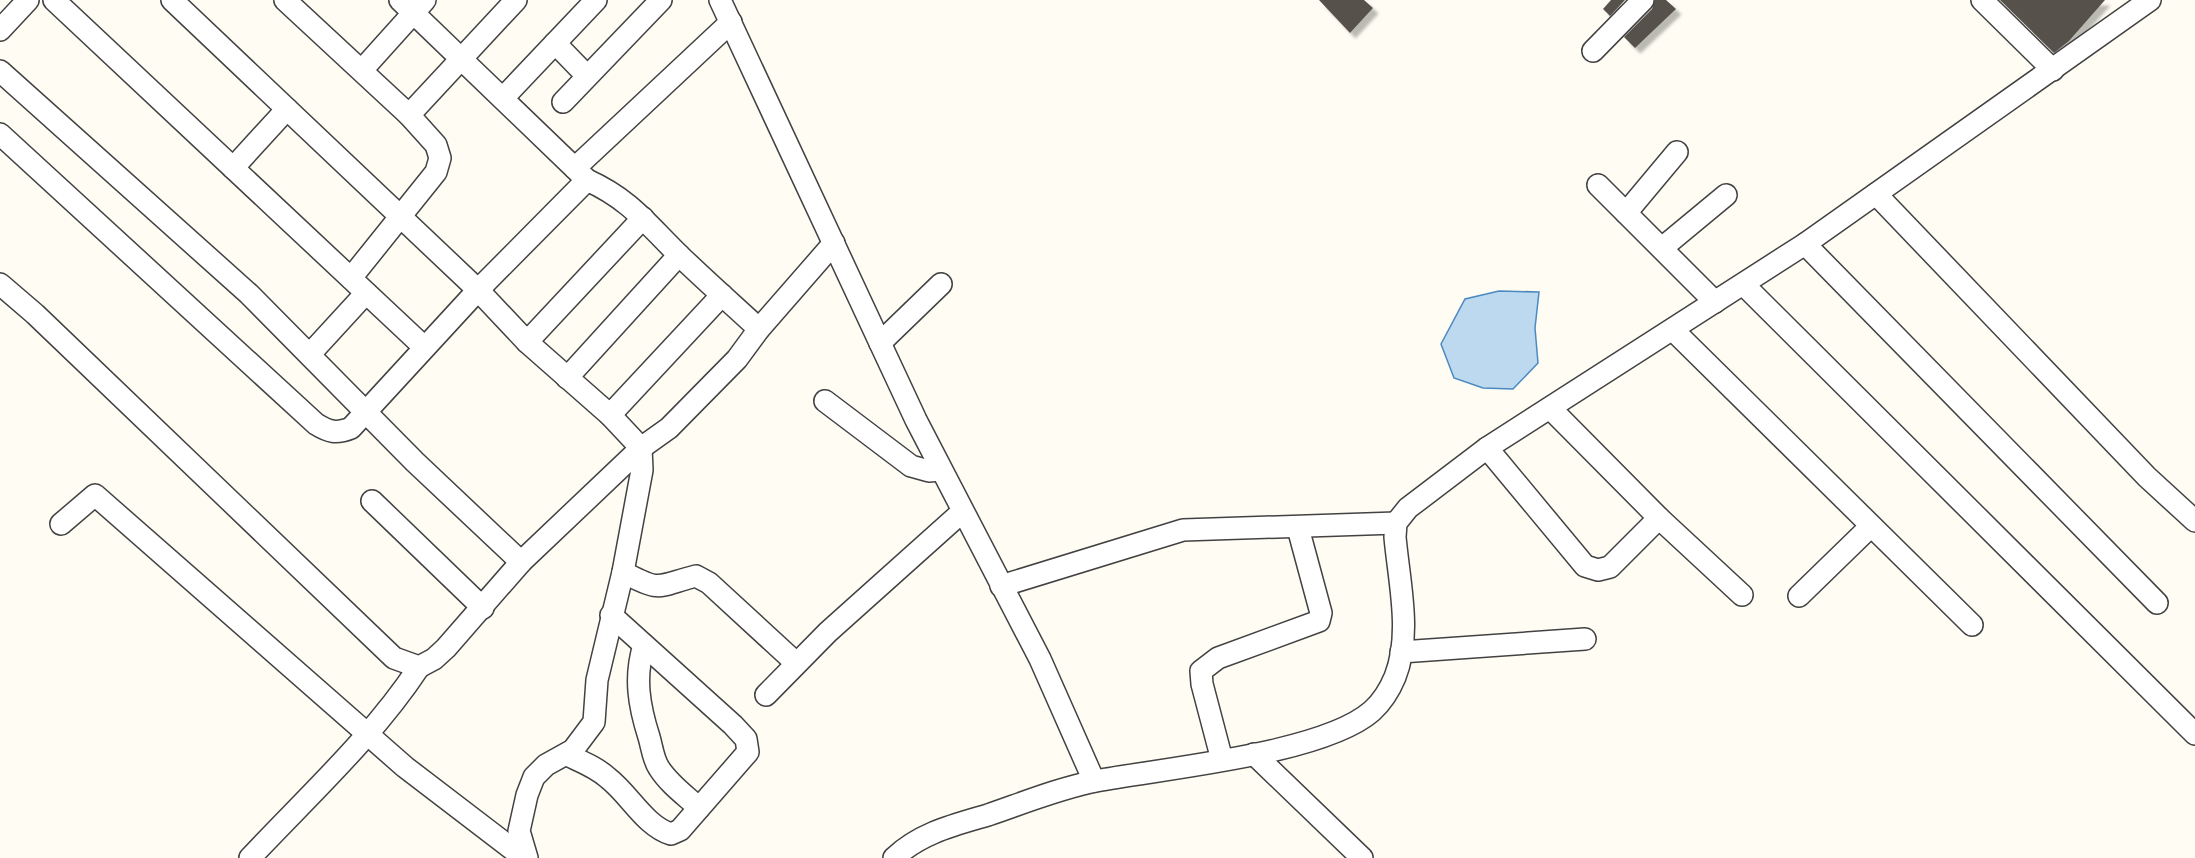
<svg xmlns="http://www.w3.org/2000/svg" width="2195" height="858" font-family="'Source Serif 4',serif">
	<style>
		.water { fill: #bcd9f0; stroke: #4b89bf; stroke-width: 1.5 }
		.building { fill: #57514c; filter: url(#shadow) }
		.lines { fill: none; stroke-linecap: round; stroke-linejoin: round }
		.minor-casing { stroke: #424242; stroke-width: 24 }
		.minor { stroke: #fff; stroke-width: 21 }
	</style>
	<defs>
		<filter id="shadow"><feDropShadow dx="5.5" dy="5.5" stdDeviation="1.5" flood-color="#0004"/></filter>
	</defs>
	<rect width="100%" height="100%" fill="#fefcf3"/>
	<path class="water" d="M 1499,291 L 1539,292 L 1535,328 L 1538,363 L 1513,389 L 1483,388 L 1454,378 L 1441,344 L 1465,299 Z"/>
	<g class="building">
		<path d="M 1319,0 L 1364,0 L 1373,8 L 1350,33 Z"/>
		<path d="M 1611,0 L 1625,0 L 1610,16 L 1603,9 Z"/>
		<path d="M 1655,0 L 1666,0 L 1676,9 L 1635,48 L 1624,37 L 1652,9 Z"/>
		<path d="M 2000,0 L 2105,0 L 2069,41 L 2054,53 Z"/>
	</g>
	<g class="lines">
		<defs>
			<g id="minor">
				<path d="M 54,0 L 424,347"/>
				<path d="M 172,0 L 478,290 L 527,342 L 610,415 L 641,448 L 642,470 L 623,572 L 597,680 L 594,722 L 573,750 L 546,765 L 534,777 L 527,795 L 519,831 L 527,858"/>
				<path d="M 285,0 L 409,115 L 436,145 L 440,158 L 436,172 L 351,278"/>
				<path d="M 400,0 L 587,180 C 631,200 647,224 680,256 C 706,281 733,305 759,329"/>
				<path d="M 720,0 L 916,420 L 1040,659 L 1094,781"/>
				<path d="M 1982,0 L 2053,70"/>
				<path d="M 0,30 L 28,0"/>
				<path d="M 555,43 L 587,76"/>
				<path d="M 1593,51 L 1643,0"/>
				<path d="M 362,70 L 425,0"/>
				<path d="M 0,71 L 249,294 L 415,462 L 521,562"/>
				<path d="M 504,97 L 596,0"/>
				<path d="M 563,102 L 661,0"/>
				<path d="M 409,115 L 516,0"/>
				<path d="M 0,134 L 316,424 C 329,432 336,434 351,428 L 478,290 L 587,180"/>
				<path d="M 233,168 L 287,109"/>
				<path d="M 575,168 L 731,22"/>
				<path d="M 1598,185 L 1715,302"/>
				<path d="M 1876,194 L 2147,477 L 2195,521"/>
				<path d="M 1626,213 L 1677,152"/>
				<path d="M 1805,244 L 2157,603"/>
				<path d="M 1662,248 L 1726,195"/>
				<path d="M 0,284 L 35,314 L 394,658 L 419,667 L 434,659 L 446,648 L 521,562 L 641,448 L 669,428 L 737,359 L 759,329 L 834,243"/>
				<path d="M 1744,285 L 2195,734"/>
				<path d="M 1673,330 L 1972,625"/>
				<path d="M 527,342 L 643,218"/>
				<path d="M 880,343 L 941,284"/>
				<path d="M 310,354 L 366,293"/>
				<path d="M 567,378 L 679,255"/>
				<path d="M 825,401 L 911,466 L 929,471 L 940,470"/>
				<path d="M 1550,408 L 1659,518 L 1742,595"/>
				<path d="M 610,415 L 722,295"/>
				<path d="M 1487,448 L 1585,566 L 1598,570 L 1610,567 L 1659,518"/>
				<path d="M 372,501 L 483,608"/>
				<path d="M 61,524 L 95,495 L 405,767 L 524,858"/>
				<path d="M 623,572 C 662,593 657,586 696,576 L 709,583 L 796,663"/>
				<path d="M 1001,586 L 1183,530 L 1396,523"/>
				<path d="M 1799,596 L 1871,526"/>
				<path d="M 644,645 C 634,677 639,706 649,737 C 652,747 653,759 659,768 C 669,784 686,796 699,808"/>
				<path d="M 1401,652 L 1585,639"/>
				<path d="M 766,695 L 828,632 L 962,512"/>
				<path d="M 1254,754 L 1362,858"/>
				<path d="M 567,755 C 582,762 596,767 608,778 C 630,795 645,826 671,834 L 680,830 L 748,752 L 746,739 L 733,725 L 611,615"/>
				<path d="M 1222,760 L 1202,684 L 1201,671 L 1218,658 L 1319,621 L 1321,613 L 1298,528"/>
				<path d="M 250,858 C 307,797 373,737 419,667"/>
				<path d="M 894,858 C 920,833 954,825 988,815 C 1023,803 1060,788 1096,781 C 1164,768 1323,754 1372,711 C 1382,702 1390,689 1395,677 C 1412,634 1399,582 1395,537 L 1396,523 L 1408,508 L 1487,448 L 1805,244 L 2150,0"/>
			</g>
		</defs>
		<use href="#minor" class="minor-casing"/>
		<use href="#minor" class="minor"/>
	</g>
</svg>
